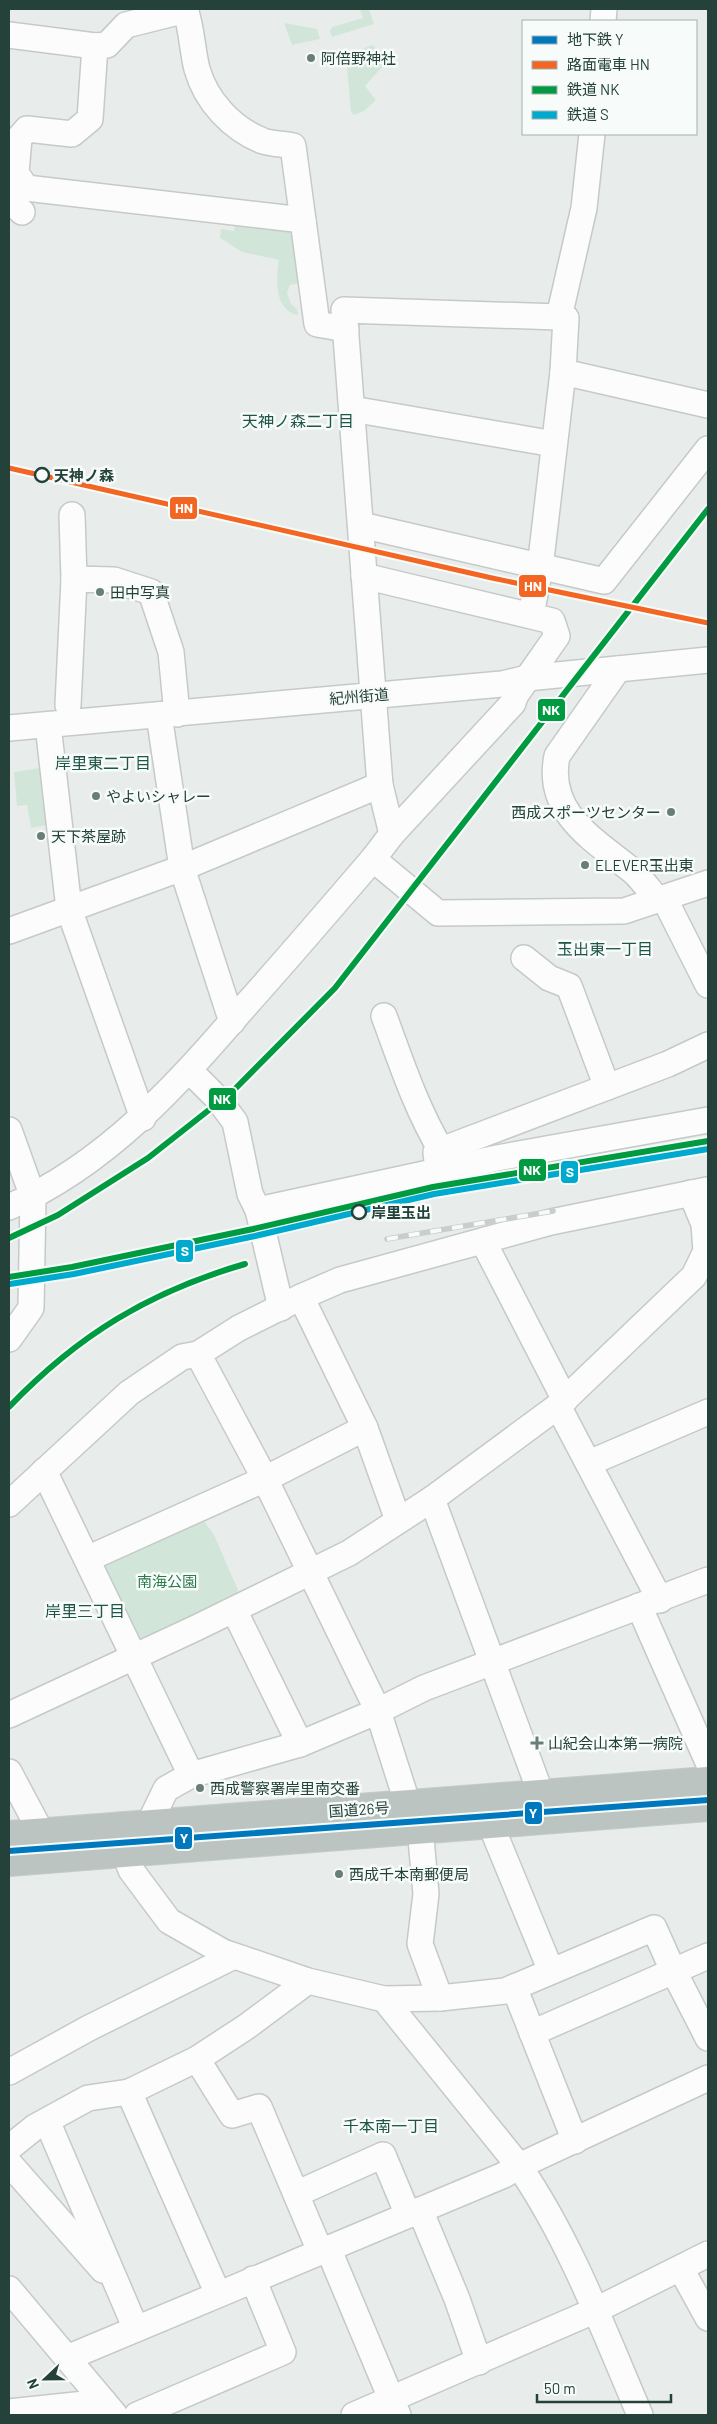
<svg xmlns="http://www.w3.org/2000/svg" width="717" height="2424" font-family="Barlow,'Noto Sans JP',sans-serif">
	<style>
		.green { fill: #d1e6d8 }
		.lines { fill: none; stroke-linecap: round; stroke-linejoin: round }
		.minor-casing { stroke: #c5cac8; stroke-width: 28 }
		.highway-casing { stroke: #c3ccc9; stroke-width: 30 }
		.minor { stroke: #fcfcfc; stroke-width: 25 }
		.highway { stroke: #bcc4c2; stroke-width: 28 }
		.rail-casing { stroke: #c9cdcc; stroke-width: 5.5 }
		.rail { stroke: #f7fbf9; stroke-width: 4; stroke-dasharray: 11; stroke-linecap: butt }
		.rail-1-casing { stroke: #f7fbf9; stroke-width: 10 }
		.rail-2-casing { stroke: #f7fbf9; stroke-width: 10 }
		.rail-1 { stroke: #009a41; stroke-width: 6 }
		.rail-2 { stroke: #00a9ce; stroke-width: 6 }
		.tram-1-casing { stroke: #f7fbf9; stroke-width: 9 }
		.tram-1 { stroke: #f26522; stroke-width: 5 }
		.metro-1-casing { stroke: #f7fbf9; stroke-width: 10 }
		.metro-1 { stroke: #0078be; stroke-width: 6 }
		.poi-dot { fill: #697e78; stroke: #f7fbf9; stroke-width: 2 }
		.stop-dot { fill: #f7fbf9; stroke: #24423a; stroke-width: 2.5 }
		.labels { text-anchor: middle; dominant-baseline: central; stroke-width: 5; stroke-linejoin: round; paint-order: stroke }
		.poi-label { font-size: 15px; fill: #24423a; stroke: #f7fbf9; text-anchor: start }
		.stop-label { font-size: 15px; font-weight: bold; fill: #24423a; stroke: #f7fbf9; text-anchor: start }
		.street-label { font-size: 15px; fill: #24423a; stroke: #f7fbf9 }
		.park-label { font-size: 15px; fill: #2d7a4b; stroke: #f7fbf9 }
		.neighbourhood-label { font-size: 16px; fill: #1f5548; stroke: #f7fbf9 }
		.line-badge { stroke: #f7fbf9; stroke-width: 2 }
		.badge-label { font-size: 14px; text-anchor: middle; font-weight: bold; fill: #fff }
	</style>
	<rect width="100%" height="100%" fill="#e8edeb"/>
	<g class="green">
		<path d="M 360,9 L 369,9 L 374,24 L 332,37 L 330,31 L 332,27 L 363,18 Z"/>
		<path d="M 284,23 L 317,29 L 320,39 L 292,45 Z"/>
		<path d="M 372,45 L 375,47 L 383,66 L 365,86 L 376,100 L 364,111 L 354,115 L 351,112 L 346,56 Z"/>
		<path d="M 236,217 L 283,225 L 295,239 L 301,283 L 290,285 L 287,293 L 291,304 L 297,309 L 298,315 C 274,311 276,279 279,260 L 242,252 L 220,238 L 221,229 L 234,231 Z"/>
		<path d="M 40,768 L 48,825 L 31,828 L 27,805 L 17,806 L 14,772 Z"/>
		<path d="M 201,1517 L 214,1535 L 238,1590 L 235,1598 L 143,1642 L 136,1639 L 104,1569 L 108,1560 Z"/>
	</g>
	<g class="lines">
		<defs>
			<g id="minor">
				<path d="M 185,9 C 192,28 192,50 197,69 C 206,101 232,129 263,141 C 272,144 284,144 293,146 L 317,324 L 346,329"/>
				<path d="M 186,10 L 126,25 L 107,45 L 95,46 L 90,119 L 72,134 L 27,129 L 19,138 L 16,173 L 26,188 L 303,220"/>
				<path d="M 603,21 L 604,9"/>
				<path d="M 9,35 L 95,46"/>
				<path d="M 9,199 L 22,212"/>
				<path d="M 563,372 L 708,405"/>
				<path d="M 352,409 L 554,444"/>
				<path d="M 72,515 L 74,579"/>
				<path d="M 361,525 L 604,581 L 708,449"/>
				<path d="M 531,615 L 540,568 L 563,372 L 566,318 L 559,317 L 584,208 L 592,134"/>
				<path d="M 618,669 L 557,756 C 545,815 597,841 635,873 C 643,881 650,891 658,900"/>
				<path d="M 68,705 L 74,579 L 114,580 L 151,592 L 171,652 L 177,714"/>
				<path d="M 159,715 L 182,868 L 232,1022"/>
				<path d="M 48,725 L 69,909 L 143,1118"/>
				<path d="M 9,728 L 502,684 L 527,678 L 708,660"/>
				<path d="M 392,834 L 380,785 L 344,310 L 559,317"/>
				<path d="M 373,859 L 438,913 L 624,911 L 708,883"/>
				<path d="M 664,898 L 708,985"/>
				<path d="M 9,931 L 182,868 L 380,785"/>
				<path d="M 524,958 L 549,978 L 569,986 L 607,1087"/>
				<path d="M 384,1016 C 401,1062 416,1108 441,1150"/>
				<path d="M 190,1071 L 218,1099 L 235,1122 L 250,1194 L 258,1210 L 281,1308"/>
				<path d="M 9,1130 L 33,1197 L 31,1308 L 9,1339"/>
				<path d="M 438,1171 L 497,1158 L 708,1120"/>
				<path d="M 9,1207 C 107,1164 177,1085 246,1005 C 289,957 331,908 373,859 L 392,834 L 513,703 L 515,696 L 557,636 L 552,621 L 364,576"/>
				<path d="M 258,1210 L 438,1171 L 436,1152 L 668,1064 L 708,1045"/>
				<path d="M 483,1241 L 565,1400"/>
				<path d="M 301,1297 L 365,1428 L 398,1520"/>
				<path d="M 198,1354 L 265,1479 L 378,1711 L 408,1805"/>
				<path d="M 558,1406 L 660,1600"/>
				<path d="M 589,1463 L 708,1412"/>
				<path d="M 44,1471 L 191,1775"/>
				<path d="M 432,1499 L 541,1794"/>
				<path d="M 9,1504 L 129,1393 L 182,1357 L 198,1354 L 239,1328 L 301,1297 L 340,1280 L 551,1222 L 707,1190"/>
				<path d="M 87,1559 L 265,1479 L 365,1428"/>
				<path d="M 639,1606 L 708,1762"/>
				<path d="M 234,1610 L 300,1744"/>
				<path d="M 9,1715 L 196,1628 L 349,1553 L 432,1499 L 558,1406 L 694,1276 L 706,1251 L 704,1224 L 691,1193"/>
				<path d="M 9,1772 L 41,1832"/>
				<path d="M 490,1823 L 551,1971"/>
				<path d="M 149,1824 L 166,1789 L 191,1775 L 300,1744 L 378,1711 L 424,1688 L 708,1580"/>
				<path d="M 420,1828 L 426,1894 L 420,1944 L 440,1998"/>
				<path d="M 514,1987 L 575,2141"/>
				<path d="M 384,1999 L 440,1998 L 505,1991 L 654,1928 L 671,1966 L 708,2038"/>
				<path d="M 532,2033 L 708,1956"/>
				<path d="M 197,2059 L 232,2115 L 259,2107 L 320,2251"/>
				<path d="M 9,2072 L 89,2028 L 234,1956"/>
				<path d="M 129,2092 L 218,2294"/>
				<path d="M 47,2121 L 136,2329"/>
				<path d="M 9,2148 L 35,2127 L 88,2098 L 129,2092 L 197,2059 L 246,2027 L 308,1981"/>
				<path d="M 9,2163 L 103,2270"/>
				<path d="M 296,2194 L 383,2155 L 408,2215"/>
				<path d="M 420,2210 L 457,2299 L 479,2362"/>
				<path d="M 328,2248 L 398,2415"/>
				<path d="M 681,2269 L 708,2318"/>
				<path d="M 9,2289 L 115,2415"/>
				<path d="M 67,2358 L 504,2175 L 519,2166 L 384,1999 L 308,1981 L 223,1952 L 169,1921 L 131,1870 L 124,1852"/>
				<path d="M 9,2412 L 104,2402"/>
				<path d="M 137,2415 L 283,2352 L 253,2279"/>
				<path d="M 354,2415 L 596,2310 L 708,2254"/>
				<path d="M 640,2415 C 604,2331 571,2242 519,2166 L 708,2078"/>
			</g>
			<g id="highway">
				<path d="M 9,1835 L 708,1781"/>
				<path d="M 9,1862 L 708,1807"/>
			</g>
		</defs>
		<use href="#minor" class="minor-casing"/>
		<use href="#highway" class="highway-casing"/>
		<use href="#minor" class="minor"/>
		<use href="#highway" class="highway"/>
		<defs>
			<path id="rail" d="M 387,1239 L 553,1211"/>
		</defs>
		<use href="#rail" class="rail-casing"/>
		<use href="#rail" class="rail"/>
		<defs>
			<g id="rail-1">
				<path d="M 9,1238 L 58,1215 L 148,1158 L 233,1091 L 335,988 L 708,509"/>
				<path d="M 9,1277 L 72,1267 L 253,1229 L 433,1187 L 708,1141"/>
				<path d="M 9,1407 C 78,1335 149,1292 245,1264"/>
			</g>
			<path id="rail-2" d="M 10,1284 L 74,1274 L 255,1236 L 434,1194 L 708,1149"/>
		</defs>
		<use href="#rail-1" class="rail-1-casing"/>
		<use href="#rail-2" class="rail-2-casing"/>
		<use href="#rail-1" class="rail-1"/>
		<use href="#rail-2" class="rail-2"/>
		<defs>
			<path id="tram-1" d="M 9,468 L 492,578 L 708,623"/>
		</defs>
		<use href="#tram-1" class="tram-1-casing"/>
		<use href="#tram-1" class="tram-1"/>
		<defs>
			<path id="metro-1" d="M 9,1851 L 708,1800"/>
		</defs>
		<use href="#metro-1" class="metro-1-casing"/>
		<use href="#metro-1" class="metro-1"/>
	</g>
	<g class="poi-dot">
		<circle cx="311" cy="58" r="5"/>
		<circle cx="100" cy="592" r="5"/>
		<circle cx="96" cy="796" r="5"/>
		<circle cx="671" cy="812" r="5"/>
		<circle cx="41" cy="836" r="5"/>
		<circle cx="585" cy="865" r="5"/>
		<path d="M534.5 1735.5h5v5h5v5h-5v5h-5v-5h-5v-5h5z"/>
		<circle cx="200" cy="1788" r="5"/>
		<circle cx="339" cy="1874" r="5"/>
	</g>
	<g class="stop-dot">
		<circle cx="42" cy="475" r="7"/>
		<circle cx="359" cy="1212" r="7"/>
	</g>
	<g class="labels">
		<g class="poi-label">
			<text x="321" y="58">阿倍野神社</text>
			<text x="110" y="592">田中写真</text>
			<text x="106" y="796">やよいシャレー</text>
			<text x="661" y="812" text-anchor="end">西成スポーツセンター</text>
			<text x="51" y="836">天下茶屋跡</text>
			<text x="595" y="865">ELEVER玉出東</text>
			<text x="548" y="1743">山紀会山本第一病院</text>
			<text x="210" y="1788">西成警察署岸里南交番</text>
			<text x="349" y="1874">西成千本南郵便局</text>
		</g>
		<g class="stop-label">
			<text x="54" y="475">天神ノ森</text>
			<text x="371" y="1212">岸里玉出</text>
		</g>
		<g class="street-label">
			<text transform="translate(359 696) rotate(-5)">紀州街道</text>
			<text transform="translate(359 1809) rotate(-4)">国道26号</text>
		</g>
		<g class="park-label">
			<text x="167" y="1581">南海公園</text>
		</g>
		<g class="neighbourhood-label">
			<text x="298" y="420">天神ノ森二丁目</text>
			<text x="103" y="762">岸里東二丁目</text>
			<text x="605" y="948">玉出東一丁目</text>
			<text x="85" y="1610">岸里三丁目</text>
			<text x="391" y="2125">千本南一丁目</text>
		</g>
	</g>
	<g class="line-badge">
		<rect x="169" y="496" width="29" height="24" rx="5" fill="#f26522"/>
		<rect x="518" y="574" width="29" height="24" rx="5" fill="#f26522"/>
		<rect x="537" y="698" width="29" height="24" rx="5" fill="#009a41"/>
		<rect x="208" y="1087" width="29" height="24" rx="5" fill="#009a41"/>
		<rect x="518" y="1158" width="29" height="24" rx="5" fill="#009a41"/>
		<rect x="560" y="1160" width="19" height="24" rx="5" fill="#00a9ce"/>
		<rect x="175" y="1239" width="19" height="24" rx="5" fill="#00a9ce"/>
		<rect x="524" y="1801" width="19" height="24" rx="5" fill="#0078be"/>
		<rect x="174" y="1826" width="19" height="24" rx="5" fill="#0078be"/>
	</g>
	<g class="badge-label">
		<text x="184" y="513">HN</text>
		<text x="533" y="591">HN</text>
		<text x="551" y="715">NK</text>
		<text x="222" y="1104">NK</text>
		<text x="532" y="1175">NK</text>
		<text x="570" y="1177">S</text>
		<text x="185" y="1256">S</text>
		<text x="533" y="1818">Y</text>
		<text x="184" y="1843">Y</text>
	</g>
	<rect width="717" height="2424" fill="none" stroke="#24423a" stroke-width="20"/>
	<rect x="522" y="20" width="175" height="115" fill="#f7fbf9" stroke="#a3b1ad"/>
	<rect x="532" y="36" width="25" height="8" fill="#0078be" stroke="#a3b1ad"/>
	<text x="567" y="45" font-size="15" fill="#24423a">地下鉄 Y</text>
	<rect x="532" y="61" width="25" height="8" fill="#f26522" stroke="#a3b1ad"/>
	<text x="567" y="70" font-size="15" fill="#24423a">路面電車 HN</text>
	<rect x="532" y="86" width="25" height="8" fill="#009a41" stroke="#a3b1ad"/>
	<text x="567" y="95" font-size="15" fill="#24423a">鉄道 NK</text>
	<rect x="532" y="111" width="25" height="8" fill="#00a9ce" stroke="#a3b1ad"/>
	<text x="567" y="120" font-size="15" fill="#24423a">鉄道 S</text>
	<g transform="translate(45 2379) rotate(248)" stroke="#f7fbf9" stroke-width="4" paint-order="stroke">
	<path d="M0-4L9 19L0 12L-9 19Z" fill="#24423a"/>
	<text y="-8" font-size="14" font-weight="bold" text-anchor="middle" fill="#24423a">N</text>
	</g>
	<path d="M537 2394v8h134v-8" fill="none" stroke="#24423a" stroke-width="2.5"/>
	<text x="544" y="2394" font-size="15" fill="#24423a" stroke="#f7fbf9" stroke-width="4" paint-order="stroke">50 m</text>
</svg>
